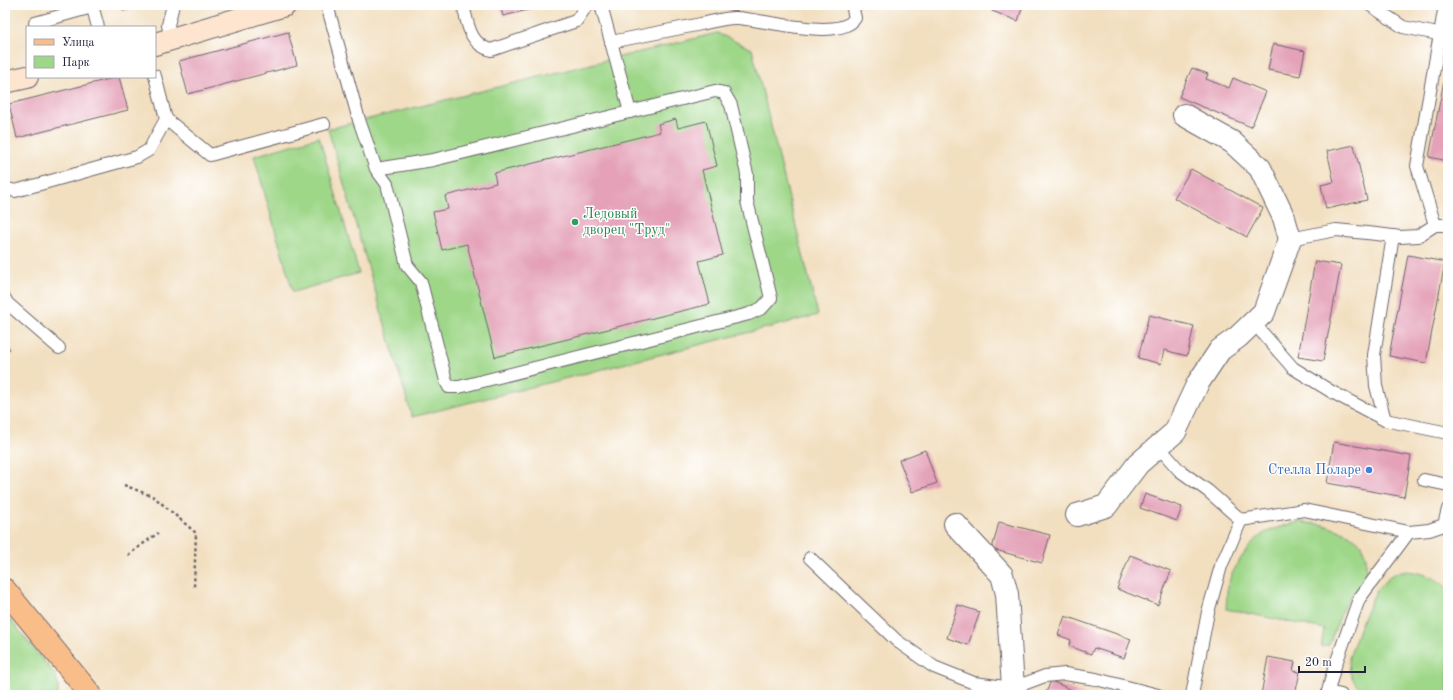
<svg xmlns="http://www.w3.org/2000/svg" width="1453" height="700" font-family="'Old Standard TT',serif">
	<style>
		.green { fill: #9fd789; stroke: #607c62 }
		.building { fill: #e4a1b7 }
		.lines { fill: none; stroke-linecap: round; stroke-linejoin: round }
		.lane-casing { stroke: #6b646a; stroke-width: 14 }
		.street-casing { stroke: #6b646a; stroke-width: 24 }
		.secondary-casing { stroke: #6b646a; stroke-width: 24 }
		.primary-casing { stroke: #6b646a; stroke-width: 24 }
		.path { stroke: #6b646a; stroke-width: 2.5; stroke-dasharray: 3 3; stroke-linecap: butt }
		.lane { stroke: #fff; stroke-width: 12 }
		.street { stroke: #fff; stroke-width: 22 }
		.secondary { stroke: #fde5d0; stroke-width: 22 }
		.primary { stroke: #f9bd89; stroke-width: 22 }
		.leisure-dot { fill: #2e9e5b; stroke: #fff; stroke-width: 1.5 }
		.shop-dot { fill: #3f7fe0; stroke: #fff; stroke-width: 1.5 }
		.labels { text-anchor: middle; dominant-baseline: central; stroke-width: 3; stroke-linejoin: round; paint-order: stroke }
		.leisure-label { font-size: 14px; fill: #27864d; stroke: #fff; text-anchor: start }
		.shop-label { font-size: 14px; fill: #366cbe; stroke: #fff; text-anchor: end }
	</style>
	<rect width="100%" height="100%" fill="#fff"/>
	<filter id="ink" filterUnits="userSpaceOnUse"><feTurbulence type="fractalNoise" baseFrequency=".025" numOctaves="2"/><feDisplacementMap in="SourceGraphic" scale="8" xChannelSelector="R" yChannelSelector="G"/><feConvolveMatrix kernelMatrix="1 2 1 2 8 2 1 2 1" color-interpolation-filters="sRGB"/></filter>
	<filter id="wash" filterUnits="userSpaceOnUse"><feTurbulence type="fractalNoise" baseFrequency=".012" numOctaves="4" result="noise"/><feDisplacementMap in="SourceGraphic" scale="16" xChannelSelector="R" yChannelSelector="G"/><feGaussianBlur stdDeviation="0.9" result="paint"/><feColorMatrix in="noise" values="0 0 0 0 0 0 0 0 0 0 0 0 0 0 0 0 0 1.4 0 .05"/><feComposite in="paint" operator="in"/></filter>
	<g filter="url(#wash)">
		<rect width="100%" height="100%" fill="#f2dfc0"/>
		<g class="green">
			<path d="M 717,33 L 752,49 L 818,315 L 412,417 L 328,129 Z"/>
			<path d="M 319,137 L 359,273 L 293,292 L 254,156 Z"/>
			<path d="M 1300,522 L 1324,525 L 1349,534 L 1361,544 L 1366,557 L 1366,577 L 1345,604 L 1329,645 L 1321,647 L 1324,629 L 1226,609 C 1227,600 1226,590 1229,582 C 1233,568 1252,539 1265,533 C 1276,527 1288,525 1300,522 Z"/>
			<path d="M 1401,571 C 1417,571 1437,576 1448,589 L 1448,695 L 1370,695 L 1362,691 L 1356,685 L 1350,673 L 1349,658 L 1361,623 L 1376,591 L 1390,576 Z"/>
			<path d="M 5,613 L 56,676 L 58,685 L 58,695 L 5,695 Z"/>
		</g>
		<g id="blocks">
			<g class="building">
				<path d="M 121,5 L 143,5 L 123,11 Z"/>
				<path d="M 500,5 L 544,5 L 544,6 L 503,16 Z"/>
				<path d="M 994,5 L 1023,5 L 1018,21 L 992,11 Z"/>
				<path d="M 288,32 L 297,65 L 188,94 L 179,61 Z"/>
				<path d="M 1273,44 L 1305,51 L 1300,76 L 1268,70 Z"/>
				<path d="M 1447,65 L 1448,65 L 1448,161 L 1429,157 Z"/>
				<path d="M 1192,68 L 1208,74 L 1206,79 L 1229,88 L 1233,78 L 1266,92 L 1251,127 L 1179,97 Z"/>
				<path d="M 117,77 L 119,77 L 128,110 L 17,138 L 9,104 Z"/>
				<path d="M 676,119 L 678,128 L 706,121 L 717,166 L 702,170 L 723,255 L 699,261 L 710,304 L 495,357 L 467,244 L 442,250 L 433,212 L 448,209 L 445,196 L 496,183 L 494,173 L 660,132 L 658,124 Z"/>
				<path d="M 1354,145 L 1367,200 L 1326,209 L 1321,185 L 1334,182 L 1327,151 Z"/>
				<path d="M 1191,169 L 1263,208 L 1247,237 L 1174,198 Z"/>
				<path d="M 1408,255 L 1445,262 L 1426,363 L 1389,356 Z"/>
				<path d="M 1315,261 L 1341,265 L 1323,361 L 1298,357 Z"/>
				<path d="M 1149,315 L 1194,326 L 1187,356 L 1164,350 L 1161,364 L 1138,358 Z"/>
				<path d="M 5,342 L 10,349 L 5,353 Z"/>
				<path d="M 1334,442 L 1411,456 L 1404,497 L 1327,483 Z"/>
				<path d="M 925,450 L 937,483 L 912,492 L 899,460 Z"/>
				<path d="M 1145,494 L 1182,507 L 1177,521 L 1140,508 Z"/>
				<path d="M 999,522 L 1050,535 L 1042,563 L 992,549 Z"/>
				<path d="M 1130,555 L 1171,571 L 1158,605 L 1117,589 Z"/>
				<path d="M 958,605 L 980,612 L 968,645 L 947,638 Z"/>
				<path d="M 1065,616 L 1131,639 L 1124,658 L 1094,648 L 1091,654 L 1069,646 L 1071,640 L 1058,635 Z"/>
				<path d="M 1268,657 L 1295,662 L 1293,671 L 1300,672 L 1295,695 L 1261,695 Z"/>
				<path d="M 1051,681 L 1084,695 L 1045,695 Z"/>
			</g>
		</g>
	</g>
	<g filter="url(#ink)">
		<use href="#blocks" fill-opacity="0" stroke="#6b646a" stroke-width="1"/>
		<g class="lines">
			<defs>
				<g id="lane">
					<path d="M 92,5 L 98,27"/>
					<path d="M 327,5 L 359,120 L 376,169 L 387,184 L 407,265 L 421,282 L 446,381 L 449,387 L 459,387 L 749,314 L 762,308 L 771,298 L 747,201 L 747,174 L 731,105 L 724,93 L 715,91 L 433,160 L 376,169"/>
					<path d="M 463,5 C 468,24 469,44 491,50 L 576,21 L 587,5"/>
					<path d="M 601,5 L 630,112"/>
					<path d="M 1370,5 L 1403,27 L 1448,36"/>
					<path d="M 35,23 L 92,7"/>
					<path d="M 171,40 L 168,25 L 173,5"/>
					<path d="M 611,42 C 641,36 671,30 701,24 C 711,22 727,17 737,18 C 761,19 841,42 855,18 L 852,5"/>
					<path d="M 166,119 L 210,155 L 324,124"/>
					<path d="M 5,188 L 15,191 L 137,157 L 149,150 L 166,119 L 155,76"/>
					<path d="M 1435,225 L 1417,166 L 1445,5"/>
					<path d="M 1393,236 L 1374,355 L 1376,386 L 1385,420 L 1448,433"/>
					<path d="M 1290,239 L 1336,230 L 1377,234 L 1400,237 L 1418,236 L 1435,225 L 1448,225"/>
					<path d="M 5,299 L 7,303 L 59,348"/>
					<path d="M 1253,322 L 1293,368 L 1332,392 L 1385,420"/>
					<path d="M 1158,446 L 1179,470 L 1208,491 L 1241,520 L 1304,510 L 1409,532 L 1429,530 L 1444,525 L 1448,509"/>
					<path d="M 1424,480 L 1448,485"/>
					<path d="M 810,558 L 897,641 L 934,667 L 974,683 L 1013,688 L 1045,676 L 1065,674 L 1096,679 L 1158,695"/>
					<path d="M 1328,692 L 1341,695"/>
					<path d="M 1192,695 L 1208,612 L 1221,566 L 1241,520"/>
					<path d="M 1327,695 L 1334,669 L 1359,599 L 1409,532"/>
				</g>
				<g id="street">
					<path d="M 1077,515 L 1106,506 L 1138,464 L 1175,432 L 1198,383 L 1220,350 L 1238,337 L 1264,312 L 1290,239 L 1284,218 L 1260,168 L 1232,142 L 1184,115"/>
					<path d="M 955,524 L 1002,575 L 1007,594 L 1013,688 L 1016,695"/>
				</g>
				<g id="secondary">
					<path d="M 155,44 L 285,5"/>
					<path d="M 5,82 L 27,77"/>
				</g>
				<path id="primary" d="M 5,590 L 91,695"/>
			</defs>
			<use href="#lane" class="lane-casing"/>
			<use href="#street" class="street-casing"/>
			<use href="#secondary" class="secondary-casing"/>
			<use href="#primary" class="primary-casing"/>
			<g class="path">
				<path d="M 124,485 L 154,497 L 196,533 L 194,588"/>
				<path d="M 128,555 L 158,533"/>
			</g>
			<use href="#lane" class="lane"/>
			<use href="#street" class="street"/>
			<use href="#secondary" class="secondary"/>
			<use href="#primary" class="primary"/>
		</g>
	</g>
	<circle class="leisure-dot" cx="575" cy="222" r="4"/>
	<circle class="shop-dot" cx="1369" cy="470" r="4"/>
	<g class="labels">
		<g class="leisure-label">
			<text x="583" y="214">Ледовый<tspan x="583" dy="16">дворец "Труд"</tspan></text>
		</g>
		<g class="shop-label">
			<text x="1361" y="470">Стелла Поларе</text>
		</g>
	</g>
	<rect width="1453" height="700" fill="none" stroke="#fff" stroke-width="20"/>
	<rect x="26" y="26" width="130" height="52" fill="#ffffff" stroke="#a7a7b1"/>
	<rect x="34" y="39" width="20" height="6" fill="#f9bd89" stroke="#a7a7b1"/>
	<text x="62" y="46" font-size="12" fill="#22223b">Улица</text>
	<rect x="34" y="56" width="20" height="12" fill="#9fd789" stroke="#a7a7b1"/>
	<text x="62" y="66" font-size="12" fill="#22223b">Парк</text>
	<path d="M1299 666v6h66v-6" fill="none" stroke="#22223b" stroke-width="2"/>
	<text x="1305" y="666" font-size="12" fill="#22223b" stroke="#ffffff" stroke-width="3" paint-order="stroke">20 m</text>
</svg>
